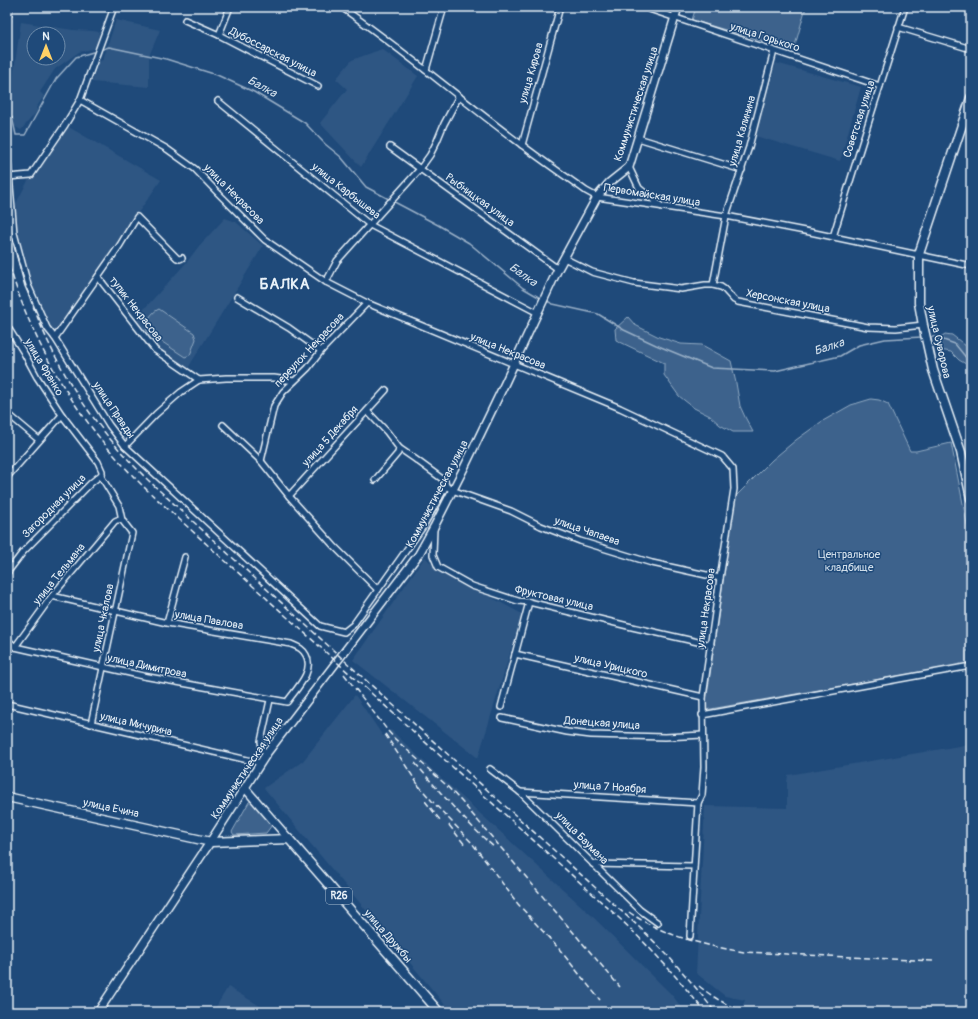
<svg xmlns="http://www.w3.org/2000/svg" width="978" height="1019" font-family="Pangolin,sans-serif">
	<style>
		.built { fill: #2e5683; fill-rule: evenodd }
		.green { fill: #3c628c; stroke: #92aac2 }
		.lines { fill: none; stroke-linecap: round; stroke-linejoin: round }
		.stream { stroke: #9ab0c7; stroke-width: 1.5 }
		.minor-casing { stroke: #e8f1f8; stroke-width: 8 }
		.secondary-casing { stroke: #e8f1f8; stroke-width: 10 }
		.primary-casing { stroke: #e8f1f8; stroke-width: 11 }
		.minor { stroke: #1f4a7a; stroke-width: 5 }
		.secondary { stroke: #1f4a7a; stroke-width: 7 }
		.primary { stroke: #1f4a7a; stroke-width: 8 }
		.rail { stroke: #e8f1f8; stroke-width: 1.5; stroke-dasharray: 6 3; stroke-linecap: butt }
		.labels { text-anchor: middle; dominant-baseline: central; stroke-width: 3; stroke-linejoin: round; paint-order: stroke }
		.shield { fill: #1f4a7a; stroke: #acbfd2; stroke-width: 1 }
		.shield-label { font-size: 10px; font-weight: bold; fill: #e8f1f8 }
		.street-label { font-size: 11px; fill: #e8f1f8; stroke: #1f4a7a }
		.park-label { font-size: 11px; fill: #d7e3ed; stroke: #1f4a7a }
		.water-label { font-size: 12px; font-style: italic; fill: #d4e1ec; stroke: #1f4a7a }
		.district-label { font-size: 15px; font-weight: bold; letter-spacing: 1px; fill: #e8f1f8; stroke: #1f4a7a }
	</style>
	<rect width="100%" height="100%" fill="#1f4a7a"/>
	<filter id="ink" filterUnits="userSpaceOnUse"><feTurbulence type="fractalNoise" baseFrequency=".025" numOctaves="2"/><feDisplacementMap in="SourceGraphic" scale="8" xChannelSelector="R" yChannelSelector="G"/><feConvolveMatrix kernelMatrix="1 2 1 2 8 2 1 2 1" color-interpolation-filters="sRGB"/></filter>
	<g filter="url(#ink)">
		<g class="built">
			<path d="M 116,20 L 160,30 L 149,56 L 149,87 L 92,82 L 99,61 L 103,60 Z"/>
			<path d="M 21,22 L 73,30 L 93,31 L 99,32 L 97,48 L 79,52 L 55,69 L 40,92 L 44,96 L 36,108 L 38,110 L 21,130 L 14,126 L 13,115 L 9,113 L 10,98 ZM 34,34 L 58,34 L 58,58 L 34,58 Z"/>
			<path d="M 382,49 L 418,76 L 361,167 L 320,123 L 347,89 L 336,79 L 352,60 Z"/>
			<path d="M 776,63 L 861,87 L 840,161 L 755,136 Z"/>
			<path d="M 65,125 L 161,180 L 53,335 L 28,285 L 14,233 L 12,211 L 31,175 Z"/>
			<path d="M 225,218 L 236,222 L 263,246 L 188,368 L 157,347 L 134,320 L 186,263 L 199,246 Z"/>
			<path d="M 425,557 L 435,567 L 522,614 L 478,758 L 353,660 Z"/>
			<path d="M 355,695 L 383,736 L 391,730 L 438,775 L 589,913 L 672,995 L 685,1012 L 451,1012 L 264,788 L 303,761 Z"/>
			<path d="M 971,744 L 971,1012 L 740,1012 L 745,1000 L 725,996 L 696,973 L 705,806 L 787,808 L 787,782 L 788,775 Z"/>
			<path d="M 228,987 L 265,1009 L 263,1012 L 213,1012 Z"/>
		</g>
		<g class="green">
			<path d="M 647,7 L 678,7 L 675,18 Z"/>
			<path d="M 696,7 L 806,7 L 794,49 L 772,42 L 763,41 L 692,20 Z"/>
			<path d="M 159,309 L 194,333 L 196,339 L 190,355 L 185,357 L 147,332 C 145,323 150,313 159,309 Z"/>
			<path d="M 628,317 L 635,325 L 659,337 L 681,344 L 702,345 L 731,361 L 736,383 L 740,406 L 745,417 L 753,432 L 733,432 L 720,425 L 710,416 L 694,408 L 679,396 L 664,375 L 664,363 L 616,340 L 615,329 Z"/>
			<path d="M 945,334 L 952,335 L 971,350 L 971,367 L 959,360 L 951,352 L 940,350 L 938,343 L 939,338 Z"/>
			<path d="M 871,399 L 879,400 L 888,404 L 910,451 L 916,451 L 951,443 L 971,544 L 971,651 L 966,651 L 966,664 L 705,710 L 735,497 L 772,460 L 796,440 L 821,422 L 851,405 Z"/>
			<path d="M 251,801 L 252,802 L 272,825 L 266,833 L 234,835 L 232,832 L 249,802 Z"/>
		</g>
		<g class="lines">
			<g class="stream">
				<path d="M 103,49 L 109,47 L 166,59 L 217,75 L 254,92 L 305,123 L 325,144 L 341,157 L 366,187 L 438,225 L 469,243 L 523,288 L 542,299"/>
				<path d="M 7,117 L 12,117 L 16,135 L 25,135 L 56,79 L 76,57 L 93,52"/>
				<path d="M 545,300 L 553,304 L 598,314 L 624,330 L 656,345 L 712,368 L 775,371 L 840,356 L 859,345 L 885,339 L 922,337"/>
				<path d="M 928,337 L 935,337 L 955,344 L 968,360 L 971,361"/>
			</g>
			<defs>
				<g id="minor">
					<path d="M 341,7 C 404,50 461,100 522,145 C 543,161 565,176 586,191 L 597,197 L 726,216 L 810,232 L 971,266"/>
					<path d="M 643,7 L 880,86"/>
					<path d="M 185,20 L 219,35 L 318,86"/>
					<path d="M 898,27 L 971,49"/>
					<path d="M 219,35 L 230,7"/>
					<path d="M 426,70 L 444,7"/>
					<path d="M 80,100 L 167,149 L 195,169 L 217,192 L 265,240 L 326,282 L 367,303 L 620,408 L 722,456 L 733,469 L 734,489 L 720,578 L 703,697 L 704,767 L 702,795 L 698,803 L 690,936"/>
					<path d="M 218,101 L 370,225 L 538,313"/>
					<path d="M 8,122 L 8,162 L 14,233 L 28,285 L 47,328 L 55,338 L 109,425 L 125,446 L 320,626 L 344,632 L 353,625 L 422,528 L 446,486 L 452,490 L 511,511 L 541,526 L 580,541 L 652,563 L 720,578"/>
					<path d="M 638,138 L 742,170"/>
					<path d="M 522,145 L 560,7"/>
					<path d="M 390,147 L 558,269"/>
					<path d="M 629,167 L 639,188 L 662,207"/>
					<path d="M 8,177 L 31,175 L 65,125 L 80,100 L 114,7"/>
					<path d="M 393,199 L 420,169 L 430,155 L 437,141 L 444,124 L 459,96"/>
					<path d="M 833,237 C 856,160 881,84 905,7"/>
					<path d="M 564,258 L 592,272 L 634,283 L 681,289 L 705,285 L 713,285 L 721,287 L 724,289 L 734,300 L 738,302 L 868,327 L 896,328 L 923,325"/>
					<path d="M 98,277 L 155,350 L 199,380"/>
					<path d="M 326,282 L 337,261 L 390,202"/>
					<path d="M 713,285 L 726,216 L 749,147 L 774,51"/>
					<path d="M 237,297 L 289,328 L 321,351"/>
					<path d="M 9,329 L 24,353 L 37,377 L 62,415 L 98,462 L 102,471 L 102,478 L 119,506 L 122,520"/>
					<path d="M 55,338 L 120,245 L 137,217 L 177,258 L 180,259 L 182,258"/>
					<path d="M 367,411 L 387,432 L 399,448 L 398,453 L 375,480"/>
					<path d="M 7,413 L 39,440"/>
					<path d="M 223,425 L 261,461 L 289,496 L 334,546 L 378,590"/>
					<path d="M 125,446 L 156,414 L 181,392 L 199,380 L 226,378 L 274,378 L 294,381"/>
					<path d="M 399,448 L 415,459 L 445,481 L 446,486"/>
					<path d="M 261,461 L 274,406 L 283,392 L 308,368 L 321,351 L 367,303"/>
					<path d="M 7,477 L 62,415"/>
					<path d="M 289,496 L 386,390"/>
					<path d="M 434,528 L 433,555 L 438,567 L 472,586 L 518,601 L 529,602 L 632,627 L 711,645"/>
					<path d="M 7,573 L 23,552 L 91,483 L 102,474"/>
					<path d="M 167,623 L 185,557"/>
					<path d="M 7,639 L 15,647 L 143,676 L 287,702 C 296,689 315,671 306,655 C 302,648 298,647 291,644 L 167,623 L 52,596"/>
					<path d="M 15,647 L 52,596 L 115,521 L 117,520 L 122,520"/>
					<path d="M 515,654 L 703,697"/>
					<path d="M 7,704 L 261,763"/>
					<path d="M 501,707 L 529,602"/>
					<path d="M 702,715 L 965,667 L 971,667"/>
					<path d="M 502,718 L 567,732 L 591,735 L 665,737 L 703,735"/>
					<path d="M 91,724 L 132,533 L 122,520"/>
					<path d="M 267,753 L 262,749 L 261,741 L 270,700"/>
					<path d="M 490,769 L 520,792 L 640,910 L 658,923"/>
					<path d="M 520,792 L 698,803"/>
					<path d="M 593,864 L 694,866"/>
				</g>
				<g id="secondary">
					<path d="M 245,788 L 289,839"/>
					<path d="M 98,1012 L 207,847 L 267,753 L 419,554 L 434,527 L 465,466 L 505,383 L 558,269 L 597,197 L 609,183 L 629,167 L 678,7"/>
				</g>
				<g id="primary">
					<path d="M 971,98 L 919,254 L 919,303 L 923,325 L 933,370 L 961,452 L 971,498"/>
					<path d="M 7,797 L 211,842 L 289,839 L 439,1012"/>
				</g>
			</defs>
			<use href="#minor" class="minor-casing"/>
			<use href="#secondary" class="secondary-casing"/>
			<use href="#primary" class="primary-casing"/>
			<use href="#minor" class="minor"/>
			<use href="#secondary" class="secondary"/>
			<use href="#primary" class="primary"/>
			<g class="rail">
				<path d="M 7,43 L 13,7"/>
				<path d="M 7,211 C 27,318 70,404 148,480 L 370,684 L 639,927 C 667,953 692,982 715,1012"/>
				<path d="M 7,258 C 32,347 81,426 147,490 L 618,917 C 649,946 678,978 705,1012"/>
				<path d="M 344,674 L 388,731 L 395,739 L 445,784 L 461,801 L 620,987"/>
				<path d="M 385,734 L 421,789"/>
				<path d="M 415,763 C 440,792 465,822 494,847"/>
				<path d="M 418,785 L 432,801 L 472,843 L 518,904 L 560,950 L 600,1000"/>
				<path d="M 425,801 L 440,820"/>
				<path d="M 449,825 L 465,845"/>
				<path d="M 629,912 C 661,935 705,946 744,952 L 934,961"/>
				<path d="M 699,986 C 714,998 729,1007 747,1012"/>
			</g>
		</g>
	</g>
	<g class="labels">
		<rect class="shield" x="326" y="888" width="26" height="16" rx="3"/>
		<g class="shield-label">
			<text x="339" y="896">R26</text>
		</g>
		<g class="street-label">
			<text transform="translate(765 37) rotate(18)">улица Горького</text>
			<text transform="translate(273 52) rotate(27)">Дубоссарская улица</text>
			<text transform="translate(531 73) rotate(-74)">улица Кирова</text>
			<text transform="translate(636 104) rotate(-72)">Коммунистическая улица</text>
			<text transform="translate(859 119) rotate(-72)">Советская улица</text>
			<text transform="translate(742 131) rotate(-74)">улица Калинина</text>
			<text transform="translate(346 191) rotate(38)">улица Карбышева</text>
			<text transform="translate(234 194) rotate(45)">улица Некрасова</text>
			<text transform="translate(652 195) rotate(9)">Первомайская улица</text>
			<text transform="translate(480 200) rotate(36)">Рыбницкая улица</text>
			<text transform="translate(788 301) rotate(11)">Херсонская улица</text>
			<text transform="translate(136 309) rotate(52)">тупик Некрасова</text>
			<text transform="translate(939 342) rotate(77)">улица Суворова</text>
			<text transform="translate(309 350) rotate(-47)">переулок Некрасова</text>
			<text transform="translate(508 351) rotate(22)">улица Некрасова</text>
			<text transform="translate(44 367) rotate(59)">улица Франко</text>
			<text transform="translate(114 410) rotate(56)">улица Правды</text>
			<text transform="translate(330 436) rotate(-48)">улица 5 Декабря</text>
			<text transform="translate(437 494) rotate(-62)">Коммунистическая улица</text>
			<text transform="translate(54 506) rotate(-45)">Загородная улица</text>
			<text transform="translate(587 531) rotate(19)">улица Чапаева</text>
			<text transform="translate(59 574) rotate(-51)">улица Тельмана</text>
			<text transform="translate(554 598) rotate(13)">Фруктовая улица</text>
			<text transform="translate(706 608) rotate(-82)">улица Некрасова</text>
			<text transform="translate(103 618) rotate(-78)">улица Чкалова</text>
			<text transform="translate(209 620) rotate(10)">улица Павлова</text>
			<text transform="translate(147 666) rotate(12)">улица Димитрова</text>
			<text transform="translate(611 666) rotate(13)">улица Урицкого</text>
			<text transform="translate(602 723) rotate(4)">Донецкая улица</text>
			<text transform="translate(136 724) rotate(13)">улица Мичурина</text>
			<text transform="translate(247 768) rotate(-56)">Коммунистическая улица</text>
			<text transform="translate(610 787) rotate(4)">улица 7 Ноября</text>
			<text transform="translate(111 808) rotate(12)">улица Ечина</text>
			<text transform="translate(582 838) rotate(45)">улица Баумана</text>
			<text transform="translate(388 936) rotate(49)">улица Дружбы</text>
		</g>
		<g class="park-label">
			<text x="849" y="554">Центральное<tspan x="849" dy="13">кладбище</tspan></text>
		</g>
		<g class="water-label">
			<text transform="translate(262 87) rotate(29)">Балка</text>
			<text transform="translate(523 275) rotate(36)">Балка</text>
			<text transform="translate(829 347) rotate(-18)">Балка</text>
		</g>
		<g class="district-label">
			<text x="285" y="284">БАЛКА</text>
		</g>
	</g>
	<rect width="978" height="1019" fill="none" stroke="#1f4a7a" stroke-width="24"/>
	<rect x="12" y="12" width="954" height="995" fill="none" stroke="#e8f1f8" stroke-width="1.5" filter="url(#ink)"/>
	<g transform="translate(46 46)"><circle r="19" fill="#1f4a7a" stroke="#6f8dac"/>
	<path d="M0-3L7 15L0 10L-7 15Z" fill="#ffd166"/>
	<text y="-6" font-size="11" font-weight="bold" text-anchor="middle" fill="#e8f1f8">N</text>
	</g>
</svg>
